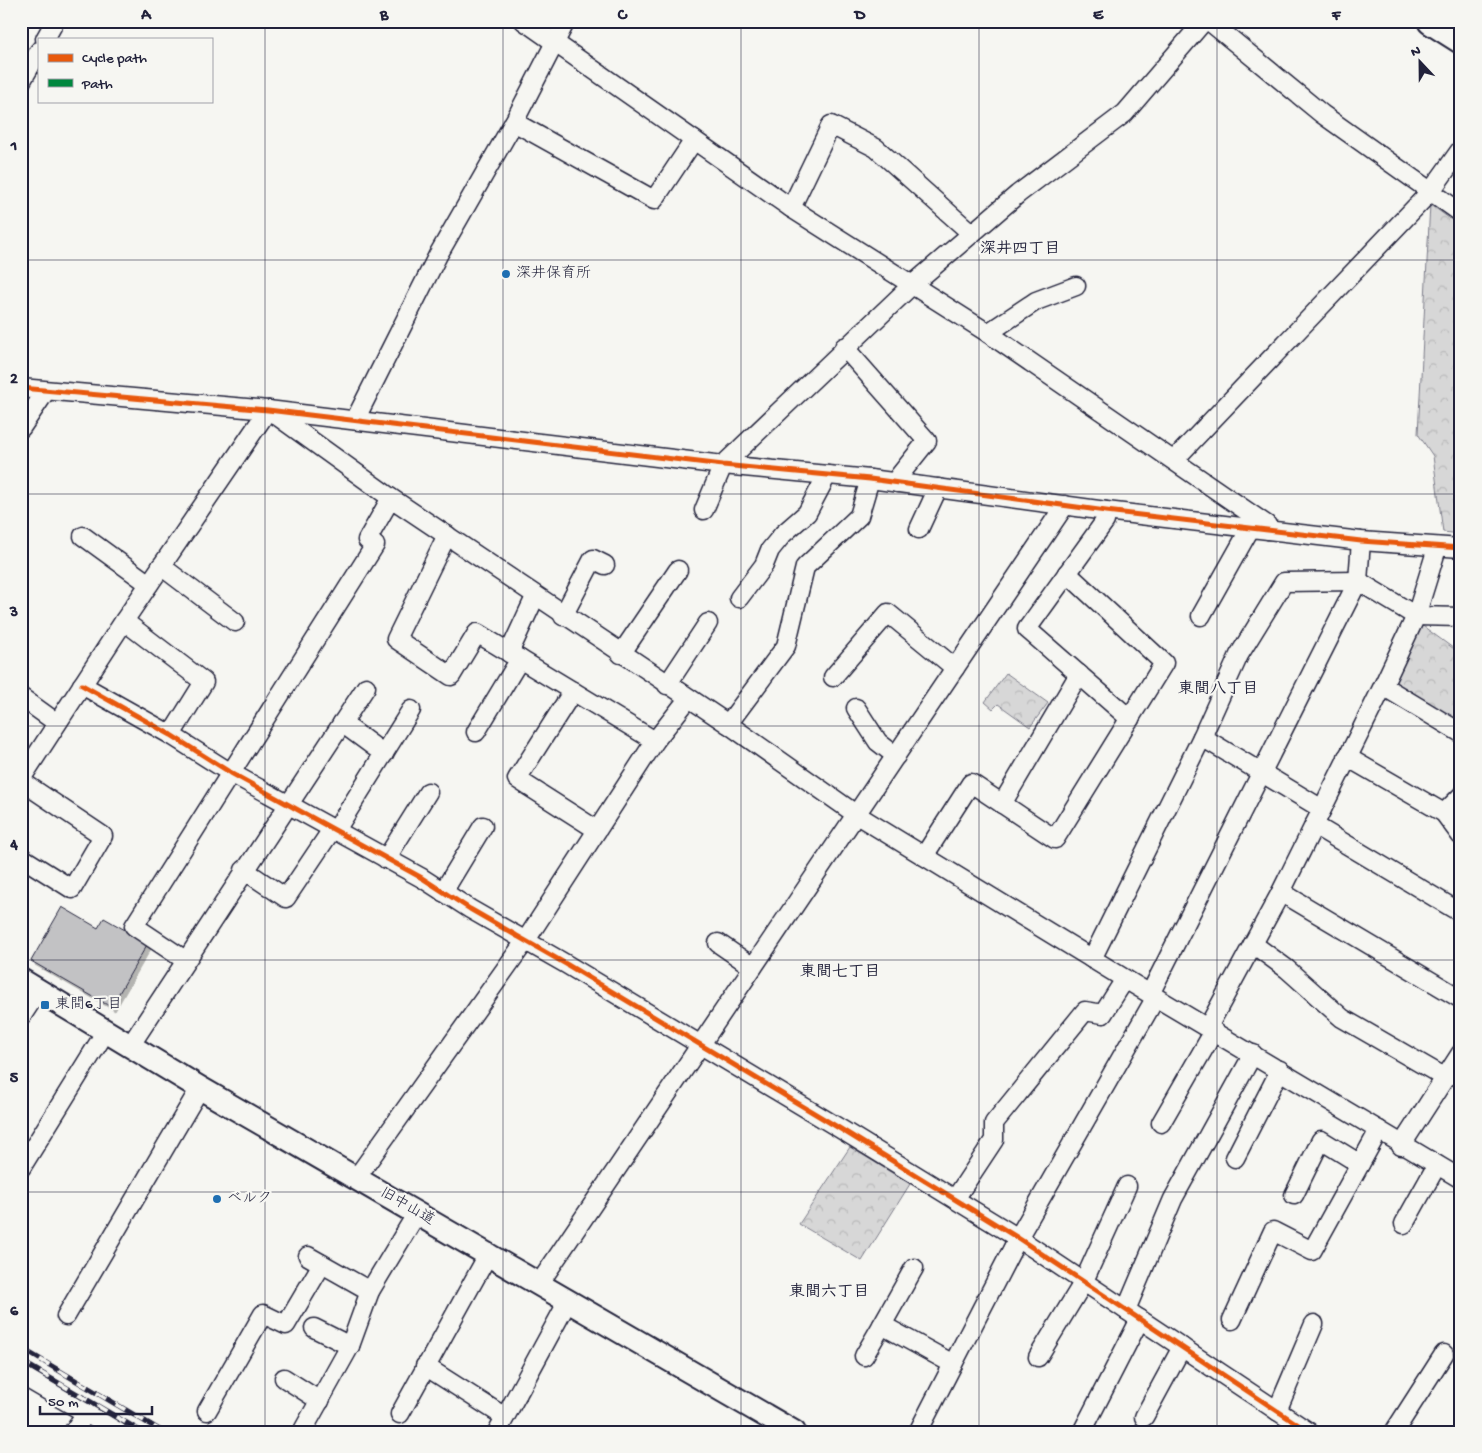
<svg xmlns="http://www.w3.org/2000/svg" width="1482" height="1453" font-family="'Gochi Hand','Klee One',sans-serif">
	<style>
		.park { fill: url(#park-crowns); stroke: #7c7c89 }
		.building { fill: #c2c2c4; stroke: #22223b; filter: url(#shadow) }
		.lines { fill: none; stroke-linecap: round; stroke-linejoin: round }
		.minor-casing { stroke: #22223b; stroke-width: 21 }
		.major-casing { stroke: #22223b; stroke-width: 26 }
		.highway-casing { stroke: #22223b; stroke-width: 30 }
		.minor { stroke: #f6f6f2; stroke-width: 18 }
		.major { stroke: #f6f6f2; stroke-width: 22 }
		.highway { stroke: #f6f6f2; stroke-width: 26 }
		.rail-casing { stroke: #22223b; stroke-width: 5.5 }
		.rail { stroke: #f6f6f2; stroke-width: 4; stroke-dasharray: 11; stroke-linecap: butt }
		.quiet { stroke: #00873e; stroke-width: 4; stroke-dasharray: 8 4; stroke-linecap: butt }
		.cycleway-casing { stroke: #f6f6f2; stroke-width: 8 }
		.cycleway { stroke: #e8590c; stroke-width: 5 }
		.grid { fill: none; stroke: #22223b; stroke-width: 1; stroke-opacity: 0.55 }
		.poi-dot { fill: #1f6fb2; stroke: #f6f6f2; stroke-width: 2 }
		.labels { text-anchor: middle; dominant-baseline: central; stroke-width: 4.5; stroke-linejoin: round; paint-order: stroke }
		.poi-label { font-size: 15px; fill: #22223b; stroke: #f6f6f2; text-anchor: start }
		.street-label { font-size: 15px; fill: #22223b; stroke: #f6f6f2 }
		.neighbourhood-label { font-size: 16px; font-weight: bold; fill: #22223b; stroke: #f6f6f2 }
		.neatline { fill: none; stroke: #22223b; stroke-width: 2 }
		.grid-label { font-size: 16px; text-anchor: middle; font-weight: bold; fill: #22223b }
	</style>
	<defs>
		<pattern id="park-crowns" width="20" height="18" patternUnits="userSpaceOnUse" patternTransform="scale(1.25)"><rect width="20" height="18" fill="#d7d7d7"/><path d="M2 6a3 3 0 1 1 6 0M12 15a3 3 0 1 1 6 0" fill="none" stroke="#b8b8b9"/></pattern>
		<filter id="shadow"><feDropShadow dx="4" dy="4" stdDeviation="0" flood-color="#0004"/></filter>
	</defs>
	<rect width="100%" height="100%" fill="#f6f6f2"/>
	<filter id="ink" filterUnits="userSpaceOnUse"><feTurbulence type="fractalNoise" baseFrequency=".02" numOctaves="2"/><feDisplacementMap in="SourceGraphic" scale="10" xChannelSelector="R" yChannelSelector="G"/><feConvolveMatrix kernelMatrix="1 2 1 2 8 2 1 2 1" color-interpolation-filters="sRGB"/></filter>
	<g filter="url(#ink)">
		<g class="park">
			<path d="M 1430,204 L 1461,227 L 1461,534 L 1443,532 L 1433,456 L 1418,434 Z"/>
			<path d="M 1416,621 L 1461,654 L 1461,726 L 1388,682 Z"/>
			<path d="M 1006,673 L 1048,703 L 1030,727 L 998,704 L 993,709 L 985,702 Z"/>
			<path d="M 850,1147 L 910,1184 L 862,1261 L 799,1224 Z"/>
		</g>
		<path class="building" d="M 62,907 L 98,928 L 104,918 L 148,943 L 111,1007 L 31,961 Z"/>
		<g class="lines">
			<defs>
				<g id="minor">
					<path d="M 524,21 L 791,208 L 988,333 L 1267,525 L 1269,530"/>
					<path d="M 1209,21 L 1322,114 L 1461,213"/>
					<path d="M 45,39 L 55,21"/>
					<path d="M 21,82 L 39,51"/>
					<path d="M 514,122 L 654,200 L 694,140"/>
					<path d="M 791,208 L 831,125 L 876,148 L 971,233"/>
					<path d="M 988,333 L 1036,301 L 1076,286"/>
					<path d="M 844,347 L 927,441 L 899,476 L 897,483"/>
					<path d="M 21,388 L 268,410 L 723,465 L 870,479 L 1106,511 L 1361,541 L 1461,548"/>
					<path d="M 269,410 L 391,498 L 728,724 L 857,815 L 1135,985 L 1461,1179"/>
					<path d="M 355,420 L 438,255 L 514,122 L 566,21"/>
					<path d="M 21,428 L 46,391"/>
					<path d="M 1174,460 L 1431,191 L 1461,149"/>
					<path d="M 704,510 L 723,465 L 912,285 L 1018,194 L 1125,113 L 1204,21"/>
					<path d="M 1106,511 L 1105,521 L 1027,629 L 1130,719"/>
					<path d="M 919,529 L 938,488"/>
					<path d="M 447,535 L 396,639 L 451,676 L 477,633 L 655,741"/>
					<path d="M 83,536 L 149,584"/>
					<path d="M 161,566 L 235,622"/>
					<path d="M 739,598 L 764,565 L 770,550 L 783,534 L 807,513 L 827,475"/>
					<path d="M 563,616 L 593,559 L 605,565"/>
					<path d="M 1201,616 L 1251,527"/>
					<path d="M 124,621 L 204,682 L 171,735"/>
					<path d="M 509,653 L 535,597"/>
					<path d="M 621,654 L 678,570"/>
					<path d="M 833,677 L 888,613 L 955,668"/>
					<path d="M 82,685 L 171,735 L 231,773 L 422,878 L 470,909 L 566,964 L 839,1128 L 1018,1238 L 1309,1432"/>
					<path d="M 667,685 L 708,623"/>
					<path d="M 1383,686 L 1461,733"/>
					<path d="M 573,691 L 517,779 L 597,830"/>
					<path d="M 21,697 L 57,723"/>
					<path d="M 856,708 L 878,742 L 896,756"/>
					<path d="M 342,723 L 384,754"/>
					<path d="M 728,724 L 786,646 L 805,567 L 859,516 L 870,479"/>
					<path d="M 476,732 L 520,659"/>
					<path d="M 1202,737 L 1322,809"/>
					<path d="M 1347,757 L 1444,813 L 1461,836"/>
					<path d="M 21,779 L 124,621 L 268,410"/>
					<path d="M 21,781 L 103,836 L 72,889 L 21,857"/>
					<path d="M 1002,804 L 1079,674"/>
					<path d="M 1444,813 L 1461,796"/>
					<path d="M 1314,825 L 1461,913"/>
					<path d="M 336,830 L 411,710"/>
					<path d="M 924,856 L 971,783 L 1055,839 L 1164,663 L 1067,573"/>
					<path d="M 386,859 L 428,792"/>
					<path d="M 244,870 L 286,898 L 333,828"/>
					<path d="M 443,892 L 483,826"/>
					<path d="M 1281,892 L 1461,999"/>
					<path d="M 718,943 L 753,967"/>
					<path d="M 1253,944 L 1287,969 L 1342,1018 L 1446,1078"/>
					<path d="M 1092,959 L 1202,737 L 1239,655 L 1284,582 L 1358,581 L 1416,616 L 1461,617"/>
					<path d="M 185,960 L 134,926 L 375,545 L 367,540 L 391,498"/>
					<path d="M 1150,994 L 1358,581 L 1361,541"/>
					<path d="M 21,1017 L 38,991"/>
					<path d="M 1208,1027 L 1281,892 L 1383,686 L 1416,616 L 1437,548"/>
					<path d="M 130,1046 L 366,687"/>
					<path d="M 1161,1123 L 1214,1031"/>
					<path d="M 1401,1146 L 1461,1053"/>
					<path d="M 1235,1158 L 1280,1070"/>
					<path d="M 21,1168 L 106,1031"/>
					<path d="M 357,1177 L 526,940 L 655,741 L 688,699"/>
					<path d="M 1294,1195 L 1321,1140 L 1360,1164"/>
					<path d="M 955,1199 L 994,1140 L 994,1123 L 1085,1011 L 1103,1014 L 1125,979"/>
					<path d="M 1404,1224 L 1437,1165"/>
					<path d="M 308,1256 L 370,1291"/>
					<path d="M 914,1268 L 882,1325 L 953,1364"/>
					<path d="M 539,1284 L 1065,505"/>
					<path d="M 1126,1310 L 1173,1199 L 1253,1054"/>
					<path d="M 66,1316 L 200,1088"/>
					<path d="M 1232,1320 L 1273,1231 L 1312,1251 L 1379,1130"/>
					<path d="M 314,1328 L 350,1346"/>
					<path d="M 864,1356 L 882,1325"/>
					<path d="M 1038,1357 L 1083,1283 L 1127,1186"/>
					<path d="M 425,1366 L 505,1417"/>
					<path d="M 21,1375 L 118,1432"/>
					<path d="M 284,1378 L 320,1401"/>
					<path d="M 207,1411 L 263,1314 L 286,1325 L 322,1264"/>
					<path d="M 1277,1411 L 1314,1324"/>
					<path d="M 400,1414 L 489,1253"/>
					<path d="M 1144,1417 L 1182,1347"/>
					<path d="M 73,1432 L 86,1413"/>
					<path d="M 302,1432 L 350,1346 L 370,1291 L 417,1213"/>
					<path d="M 497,1432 L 568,1301"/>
					<path d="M 918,1432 L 1018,1238 L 1156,997"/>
					<path d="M 1082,1432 L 1140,1319"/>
					<path d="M 1394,1432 L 1444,1354"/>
				</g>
				<path id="major" d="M 21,980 L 200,1088 L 794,1432"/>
				<path id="highway" d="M 1431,21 L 1461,40"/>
			</defs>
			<use href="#minor" class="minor-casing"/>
			<use href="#major" class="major-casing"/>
			<use href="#highway" class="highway-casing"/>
			<use href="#minor" class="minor"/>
			<use href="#major" class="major"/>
			<use href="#highway" class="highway"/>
			<defs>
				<g id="rail">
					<path d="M 21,1348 L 163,1432"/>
					<path d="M 21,1361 L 142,1432"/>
				</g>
			</defs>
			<use href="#rail" class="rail-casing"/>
			<use href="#rail" class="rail"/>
			<path class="quiet" d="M 551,1432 L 552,1431"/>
			<defs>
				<g id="cycleway">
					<path d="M 21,388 L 268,410 L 723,465 L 870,479 L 1106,511 L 1361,541 L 1461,548"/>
					<path d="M 82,685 L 171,735 L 231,773 L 422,878 L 470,909 L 566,964 L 839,1128 L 1018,1238 L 1309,1432"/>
				</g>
			</defs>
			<use href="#cycleway" class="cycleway-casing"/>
			<use href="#cycleway" class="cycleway"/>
		</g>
	</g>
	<path class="grid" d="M 265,21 L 265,1432M 503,21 L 503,1432M 741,21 L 741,1432M 979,21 L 979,1432M 1217,21 L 1217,1432M 21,260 L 1461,260M 21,494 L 1461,494M 21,726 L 1461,726M 21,960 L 1461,960M 21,1192 L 1461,1192"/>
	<g class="poi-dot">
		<circle cx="506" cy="274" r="5"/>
		<rect x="40" y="1000" width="10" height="10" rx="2.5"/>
		<circle cx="217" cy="1199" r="5"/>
	</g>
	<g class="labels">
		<g class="poi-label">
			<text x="516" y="274">深井保育所</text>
			<text x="55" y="1005">東間6丁目</text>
			<text x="227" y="1199">ベルク</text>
		</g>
		<g class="street-label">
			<text transform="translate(407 1207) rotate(30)">旧中山道</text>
		</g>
		<g class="neighbourhood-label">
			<text x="1020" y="250">深井四丁目</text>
			<text x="1218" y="690">東間八丁目</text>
			<text x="840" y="973">東間七丁目</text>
			<text x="829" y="1293">東間六丁目</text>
		</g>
	</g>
	<rect width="1482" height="1453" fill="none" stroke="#f6f6f2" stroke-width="55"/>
	<rect x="38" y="38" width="175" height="65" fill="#f6f6f2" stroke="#a1a1a9"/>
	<rect x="48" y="54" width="25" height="8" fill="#e8590c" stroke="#a1a1a9"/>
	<text x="82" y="62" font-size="15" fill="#22223b">Cycle path</text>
	<rect x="48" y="79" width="25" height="8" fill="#00873e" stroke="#a1a1a9"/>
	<text x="82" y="88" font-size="15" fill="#22223b">Path</text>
	<g transform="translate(1420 62) rotate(338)" stroke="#f6f6f2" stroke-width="4" paint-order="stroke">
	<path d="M0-4L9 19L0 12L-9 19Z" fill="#22223b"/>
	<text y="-8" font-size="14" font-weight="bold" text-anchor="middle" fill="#22223b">N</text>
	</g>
	<path d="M40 1406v8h112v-8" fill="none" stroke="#22223b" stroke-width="2.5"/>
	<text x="48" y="1406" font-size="15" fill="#22223b" stroke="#f6f6f2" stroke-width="4" paint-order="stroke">50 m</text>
	<rect x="28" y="28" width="1426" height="1398" class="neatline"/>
	<g class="grid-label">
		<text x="146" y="19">A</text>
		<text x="384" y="19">B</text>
		<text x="622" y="19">C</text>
		<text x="860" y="19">D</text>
		<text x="1098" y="19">E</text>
		<text x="1336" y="19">F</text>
		<text x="14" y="150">1</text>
		<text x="14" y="383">2</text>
		<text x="14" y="616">3</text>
		<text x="14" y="849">4</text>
		<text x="14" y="1082">5</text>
		<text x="14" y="1315">6</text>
	</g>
</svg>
